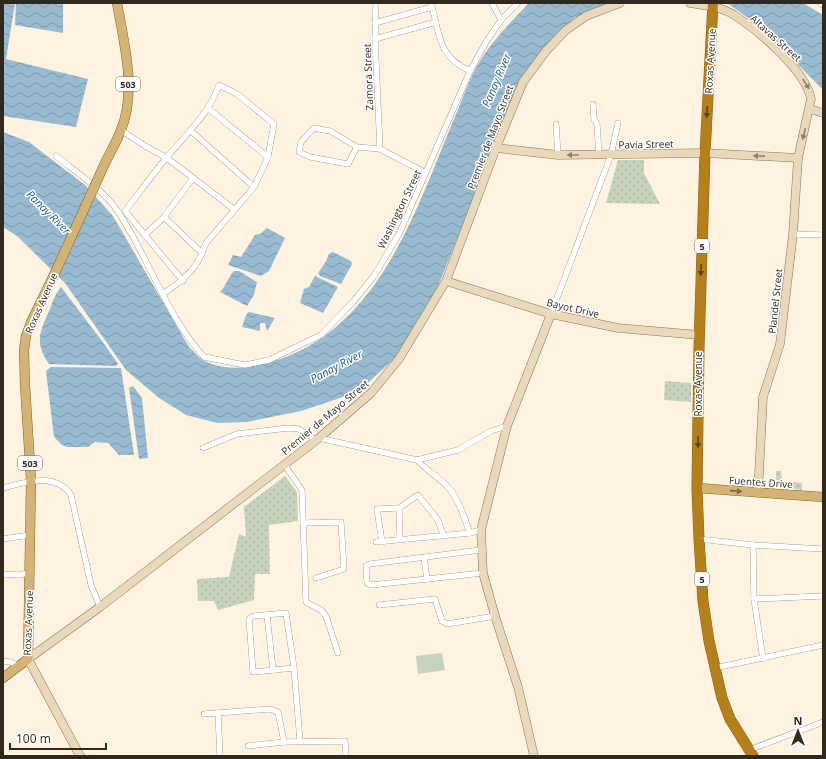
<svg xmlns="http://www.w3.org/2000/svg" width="826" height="759" font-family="'Open Sans',sans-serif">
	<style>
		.grass { fill: url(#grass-dots) }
		.park { fill: #c6d2bb }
		.water { fill: url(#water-waves) }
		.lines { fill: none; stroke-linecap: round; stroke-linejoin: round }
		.street-casing { stroke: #857358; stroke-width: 6 }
		.secondary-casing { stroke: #857358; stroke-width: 9 }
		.primary-casing { stroke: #87621b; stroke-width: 10 }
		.highway-casing { stroke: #87621b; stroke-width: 11 }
		.street { stroke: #fff; stroke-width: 5.5 }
		.secondary { stroke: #e9d9ba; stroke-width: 8 }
		.primary { stroke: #d3b376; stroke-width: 9 }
		.highway { stroke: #b5801a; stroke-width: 10 }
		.primary-bridge-casing { stroke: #87621b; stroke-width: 10; stroke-linecap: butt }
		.primary-bridge { stroke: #d3b376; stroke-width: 9 }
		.oneway { fill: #8d816c }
		.oneway2 { fill: #59431d }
		.oneway3 { fill: #7a6746 }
		.labels { text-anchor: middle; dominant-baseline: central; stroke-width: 3; stroke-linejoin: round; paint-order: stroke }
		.shield { fill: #fff; stroke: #6f6962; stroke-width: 1 }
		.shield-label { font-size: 9px; font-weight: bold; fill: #31291e }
		.street-label { font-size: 10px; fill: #31291e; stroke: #fff }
		.water-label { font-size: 11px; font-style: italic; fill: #205979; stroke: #fff }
	</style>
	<defs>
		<pattern id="grass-dots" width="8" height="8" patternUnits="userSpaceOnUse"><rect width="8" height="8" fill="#c6d2bb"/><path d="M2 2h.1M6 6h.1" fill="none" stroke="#abb4a0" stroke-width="1.8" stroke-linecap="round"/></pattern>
		<pattern id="water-waves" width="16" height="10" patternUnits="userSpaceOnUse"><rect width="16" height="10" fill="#99bbd1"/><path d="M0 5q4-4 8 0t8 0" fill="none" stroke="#7d98a9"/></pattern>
	</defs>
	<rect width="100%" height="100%" fill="#fef2e0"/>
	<g class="grass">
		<path d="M 618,160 L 644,160 L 644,173 L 660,204 L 606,203 Z"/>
		<path d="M 665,381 L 691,383 L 691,402 L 664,400 Z"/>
		<path d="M 776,471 L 781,471 L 782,481 L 802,483 L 802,490 L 776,487 Z"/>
		<path d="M 285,476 L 297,492 L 298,521 L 269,525 L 270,574 L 255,574 L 254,600 L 218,610 L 214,601 L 198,601 L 197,579 L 229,577 L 239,534 L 246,537 L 244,507 Z"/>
	</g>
	<path class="park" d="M 442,653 L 445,670 L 418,674 L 416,656 Z"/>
	<g class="water">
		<path d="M 3,3 L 15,3 L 6,59 L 88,79 L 76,127 L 3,116 Z"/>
		<path d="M 16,3 L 63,3 L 63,33 L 15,25 Z"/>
		<path d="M 529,3 L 608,3 L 574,18 L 549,43 L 523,76 L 436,291 L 396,357 L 358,392 L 301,411 L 247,422 L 217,423 L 186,415 L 159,398 L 126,370 L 65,283 L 17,236 L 3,227 L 3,132 L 29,142 L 85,185 L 113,216 L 189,347 C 194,351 199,359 205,361 C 223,371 248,368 267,363 C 378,334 415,212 454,119 C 462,101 468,82 477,66 C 491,42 510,23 529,3 Z"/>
		<path d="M 727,3 L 803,3 L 823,15 L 823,90 L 760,26 Z"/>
		<path d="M 267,228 L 285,238 L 269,271 L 261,276 L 228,265 L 233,255 L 241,257 L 255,235 L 260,234 Z"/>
		<path d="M 333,252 L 351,261 L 352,264 L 341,284 L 320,276 L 318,273 L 325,263 L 329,254 Z"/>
		<path d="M 234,271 L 239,271 L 257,282 L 254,295 L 247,306 L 220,292 C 226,286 228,277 234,271 Z"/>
		<path d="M 315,276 L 338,287 L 323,313 L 300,303 L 304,289 L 309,287 Z"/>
		<path d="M 61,287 L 105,345 L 118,364 L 116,366 L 49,364 C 34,342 40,331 50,309 C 53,301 55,294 61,287 Z"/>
		<path d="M 249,312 L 275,318 L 267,331 L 265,323 L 260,323 L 260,331 L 242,327 L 246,315 Z"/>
		<path d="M 51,367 L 121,368 L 134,455 L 119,455 L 108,443 L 95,442 L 88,447 L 67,447 L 62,445 L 54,437 L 46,371 Z"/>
		<path d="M 133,386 L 142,398 L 148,458 L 139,459 L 129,388 Z"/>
	</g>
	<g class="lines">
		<defs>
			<g id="street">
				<path d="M 376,3 L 375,39 L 380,149"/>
				<path d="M 431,3 C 440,34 437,56 470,71"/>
				<path d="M 492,3 L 501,20"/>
				<path d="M 820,3 L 823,5"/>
				<path d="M 375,23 L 432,7"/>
				<path d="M 375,39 L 436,22"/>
				<path d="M 593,104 L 594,119 L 597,124 L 599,155"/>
				<path d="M 209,109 L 268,157"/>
				<path d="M 556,124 L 558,155"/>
				<path d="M 121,130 L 145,146 L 167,158 L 235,210"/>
				<path d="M 191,131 L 254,187"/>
				<path d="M 357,147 L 348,164 L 310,157 L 299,152 L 301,142 L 314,128 L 330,131 L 357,147 L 380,149 L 426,173"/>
				<path d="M 56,156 C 77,173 104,190 119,213 C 149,259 167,316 204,357 L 245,365 L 269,360 L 321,335 L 353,302 L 374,276 L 399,234 L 470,71 L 486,42 L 501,20 L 518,3"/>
				<path d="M 793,234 L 823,235"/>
				<path d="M 145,235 L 164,217"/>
				<path d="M 183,281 L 125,211 C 139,193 153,174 167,157 C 187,133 209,114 219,85 L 237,94 L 274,124 L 268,157 L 254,187 L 206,243 L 202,253 L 164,217 L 193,178"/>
				<path d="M 164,293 C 181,282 194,272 202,253"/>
				<path d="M 551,314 L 611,155 L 618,123"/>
				<path d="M 319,438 L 417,460 L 458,450 L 491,431 L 507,426"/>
				<path d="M 203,448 L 237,434 L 288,428 L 299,429 L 316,440"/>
				<path d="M 417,460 C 426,470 437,476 446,485 C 458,497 464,517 470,533"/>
				<path d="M 284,464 L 302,490 L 306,602 L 321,610 L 326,616 L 338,653"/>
				<path d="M 3,488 C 26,482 55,472 71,495 L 91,585 L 100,607"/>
				<path d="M 399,508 L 400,539"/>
				<path d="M 303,523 L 341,522 L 344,569 L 316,578"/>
				<path d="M 3,539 L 30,535"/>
				<path d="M 699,539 L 753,545 L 823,549"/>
				<path d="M 376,542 L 470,533 L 481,530"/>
				<path d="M 382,542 L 377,509 L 399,508 L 418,495 L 438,520 L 443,534"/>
				<path d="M 753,545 L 754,599 L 763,659"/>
				<path d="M 481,550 L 370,564 L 366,566 L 367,583 L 371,585 L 483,573"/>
				<path d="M 424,558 L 427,579"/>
				<path d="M 3,574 L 18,575 L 29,573"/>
				<path d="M 754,599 L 823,596"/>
				<path d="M 379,605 L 435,599 L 442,621 L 447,624 L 495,616"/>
				<path d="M 267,615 L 273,670"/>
				<path d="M 3,661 L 10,662 L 20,666"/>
				<path d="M 294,668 L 253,672 L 249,619 L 253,616 L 286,613 L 294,668 L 300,741"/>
				<path d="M 715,668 L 823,645"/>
				<path d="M 218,713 L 220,756"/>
				<path d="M 204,714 L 270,709 L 278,712 L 284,742 L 345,741 L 346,756"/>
				<path d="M 248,746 L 284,742"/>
				<path d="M 749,750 L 823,722"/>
			</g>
			<g id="secondary">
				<path d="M 690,3 C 704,5 722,7 734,15 C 758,30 806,71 811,99 L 798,158 L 793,234 L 780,344 L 763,397 L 758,493"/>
				<path d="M 810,109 L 823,113"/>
				<path d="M 496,148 L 558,155 L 705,153 L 798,158"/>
				<path d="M 446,281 L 551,314 L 618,328 L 699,335"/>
				<path d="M 80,756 L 28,659 L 100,607 L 319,438 L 371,393 L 399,359 L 446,281 L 496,148 L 523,82 L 546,51 L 566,30 L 586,16 L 620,3"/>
				<path d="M 534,756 L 518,687 L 495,616 L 483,573 L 481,530 L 507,426 L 551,314"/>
			</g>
			<g id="primary">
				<path d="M 106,161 C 111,151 117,141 121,130 C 137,91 124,43 117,3"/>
				<path d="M 697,488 L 823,497"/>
				<path d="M 3,678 L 28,659 L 31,480 L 25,385 L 24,350 L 26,336 L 32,320 L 55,273"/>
			</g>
			<path id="highway" d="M 713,3 L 705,153 L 699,348 L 697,488 L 699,539 L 703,601 L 709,641 L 722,698 L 730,719 L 753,756"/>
		</defs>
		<use href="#street" class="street-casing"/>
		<use href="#secondary" class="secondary-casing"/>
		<use href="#primary" class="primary-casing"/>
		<use href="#highway" class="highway-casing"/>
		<use href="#street" class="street"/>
		<use href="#secondary" class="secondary"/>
		<use href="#primary" class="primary"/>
		<use href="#highway" class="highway"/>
		<defs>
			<path id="primary-bridge" d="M 55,273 L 106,161"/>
		</defs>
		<use href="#primary-bridge" class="primary-bridge-casing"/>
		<use href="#primary-bridge" class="primary-bridge"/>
	</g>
	<defs><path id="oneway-solid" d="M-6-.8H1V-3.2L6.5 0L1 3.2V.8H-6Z"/></defs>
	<g class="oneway">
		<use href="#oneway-solid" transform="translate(806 84) rotate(57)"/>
		<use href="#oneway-solid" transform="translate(804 134) rotate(104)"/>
		<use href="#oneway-solid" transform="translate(573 155) rotate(180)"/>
		<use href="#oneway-solid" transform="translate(759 156) rotate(-177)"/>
	</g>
	<g class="oneway2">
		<use href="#oneway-solid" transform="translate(707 112) rotate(93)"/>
		<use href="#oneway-solid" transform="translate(701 270) rotate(92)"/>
		<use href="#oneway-solid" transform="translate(698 442) rotate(90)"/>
	</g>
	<use class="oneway3" href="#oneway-solid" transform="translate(736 491) rotate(4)"/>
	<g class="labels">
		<g class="shield">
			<rect x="116" y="77" width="24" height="14" rx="3"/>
			<rect x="695" y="239" width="14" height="14" rx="3"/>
			<rect x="18" y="456" width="24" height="14" rx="3"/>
			<rect x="695" y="572" width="14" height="14" rx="3"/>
		</g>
		<g class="shield-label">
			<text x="128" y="84">503</text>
			<text x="702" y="246">5</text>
			<text x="30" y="463">503</text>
			<text x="702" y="579">5</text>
		</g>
		<g class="street-label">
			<text transform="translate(776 38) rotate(42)">Altavas Street</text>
			<text transform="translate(710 61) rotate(-87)">Roxas Avenue</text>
			<text transform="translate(368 77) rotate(-92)">Zamora Street</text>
			<text transform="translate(490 137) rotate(-69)">Premier de Mayo Street</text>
			<text transform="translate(646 144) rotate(-1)">Pavia Street</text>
			<text transform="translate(399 209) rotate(-64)">Washington Street</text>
			<text transform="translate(775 301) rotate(-84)">Plaridel Street</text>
			<text transform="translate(41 303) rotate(-66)">Roxas Avenue</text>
			<text transform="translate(573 308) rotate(13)">Bayot Drive</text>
			<text transform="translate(698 384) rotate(-90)">Roxas Avenue</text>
			<text transform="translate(325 417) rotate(-40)">Premier de Mayo Street</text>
			<text transform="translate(761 482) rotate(4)">Fuentes Drive</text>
			<text transform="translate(28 623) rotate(-88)">Roxas Avenue</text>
		</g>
		<g class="water-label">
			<text transform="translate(496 80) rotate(-67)">Panay River</text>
			<text transform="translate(49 212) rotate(45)">Panay River</text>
			<text transform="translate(336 366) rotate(-28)">Panay River</text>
		</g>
	</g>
	<rect width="826" height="759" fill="none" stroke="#31291e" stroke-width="8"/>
	<g transform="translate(798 731)" stroke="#ffffff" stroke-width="3" paint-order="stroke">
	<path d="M0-3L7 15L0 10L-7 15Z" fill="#31291e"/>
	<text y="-6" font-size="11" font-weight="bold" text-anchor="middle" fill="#31291e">N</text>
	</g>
	<path d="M10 743v6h96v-6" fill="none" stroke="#31291e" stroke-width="2"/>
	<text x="16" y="743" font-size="12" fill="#31291e" stroke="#ffffff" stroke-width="3" paint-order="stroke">100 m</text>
</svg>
